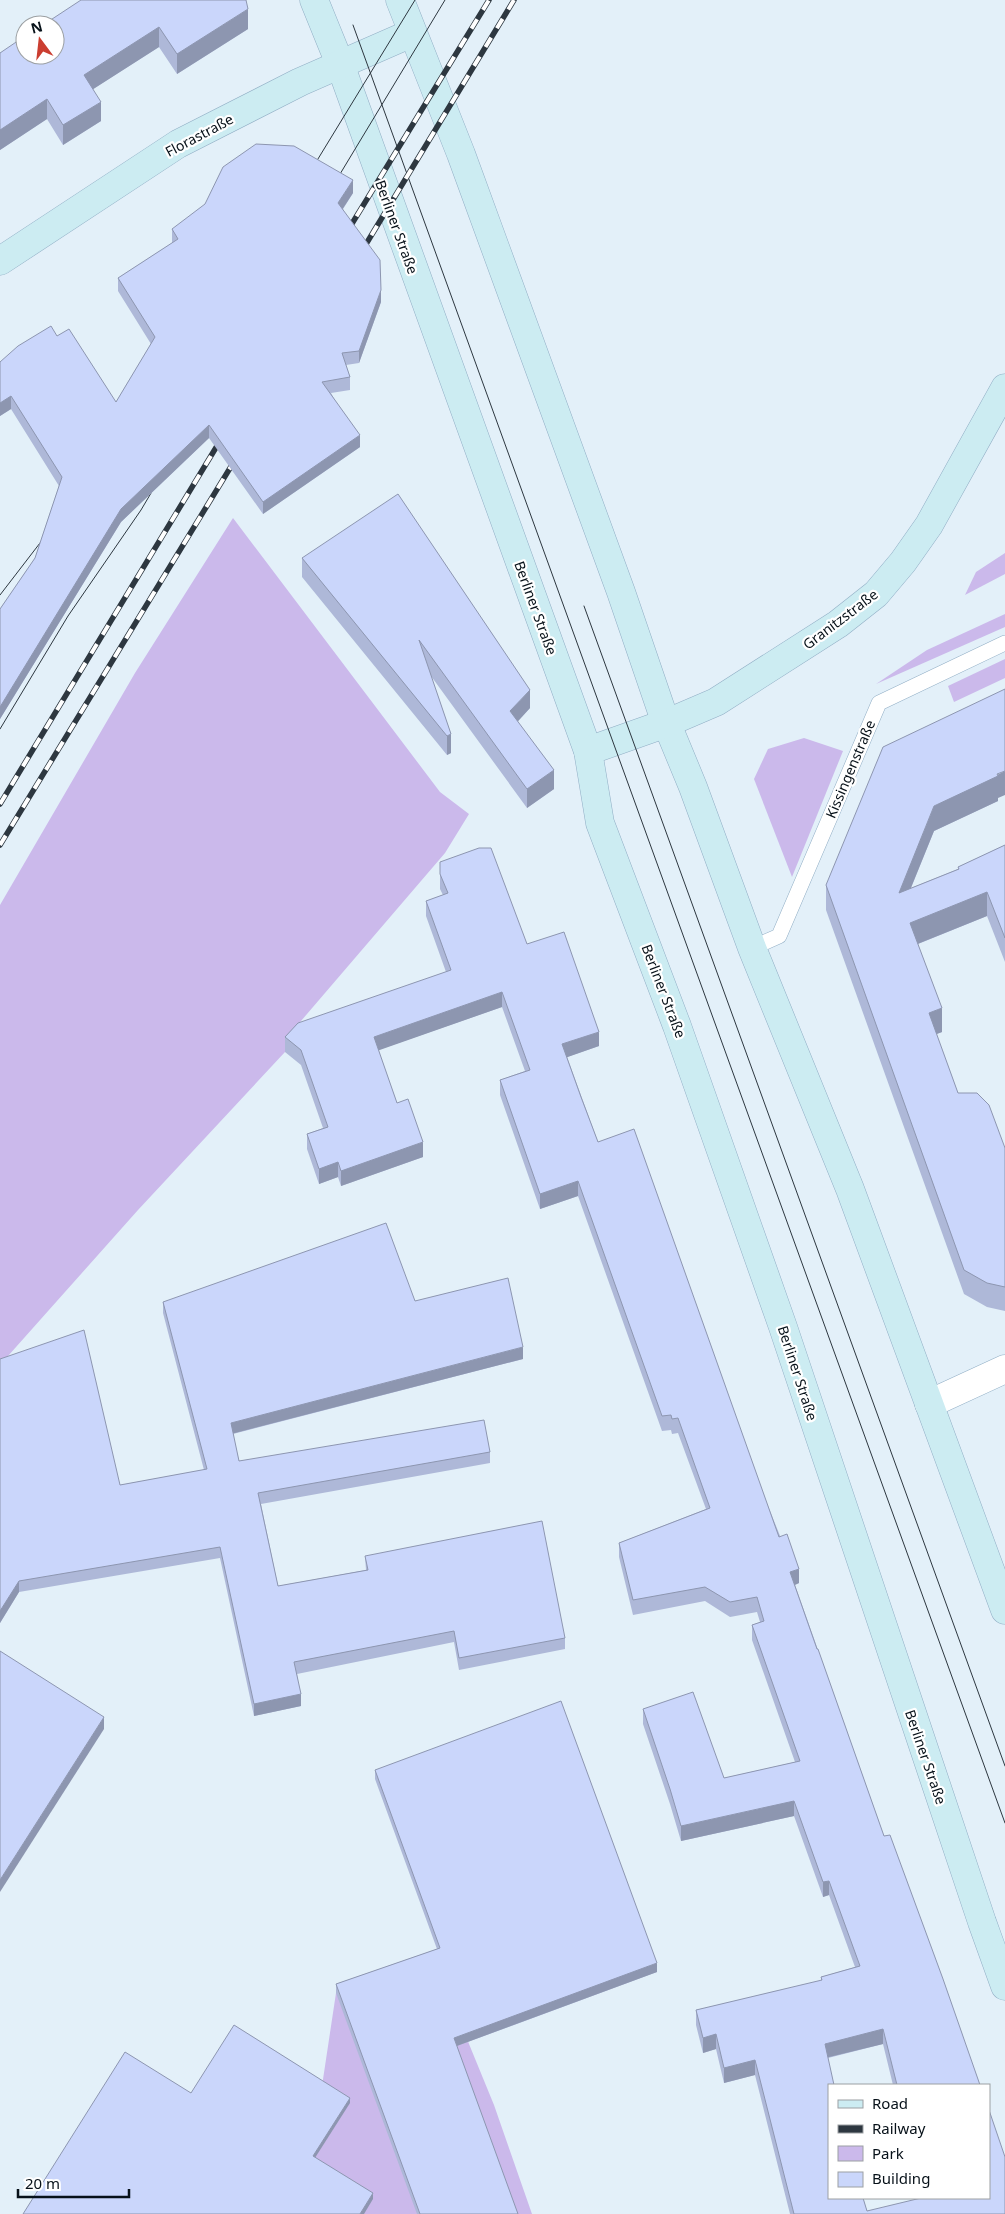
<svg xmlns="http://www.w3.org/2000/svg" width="1005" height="2214" font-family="'Noto Sans',sans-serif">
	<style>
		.green { fill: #cbb9eb }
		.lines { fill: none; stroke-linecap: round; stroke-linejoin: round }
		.lane-casing { stroke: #91aec5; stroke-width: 16 }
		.street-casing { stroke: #91aec5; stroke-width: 29 }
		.secondary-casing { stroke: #91aec5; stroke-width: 29 }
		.lane { stroke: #fff; stroke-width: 15 }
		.street { stroke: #fff; stroke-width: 28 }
		.secondary { stroke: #ccecf2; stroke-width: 28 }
		.tram { stroke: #2d3740; stroke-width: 1 }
		.rail-casing { stroke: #2d3740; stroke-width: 5.5 }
		.rail { stroke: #fff; stroke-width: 4; stroke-dasharray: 11; stroke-linecap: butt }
		.wall { fill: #aeb8d8 }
		.shaded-wall { fill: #8d96b0 }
		.building { fill: #cad6fb; stroke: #8d96b0 }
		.labels { text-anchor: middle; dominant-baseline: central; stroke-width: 4.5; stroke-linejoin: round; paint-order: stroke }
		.street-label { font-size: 14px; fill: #071119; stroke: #fff }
	</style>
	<rect width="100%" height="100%" fill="#e3f0f9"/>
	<g class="green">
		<path d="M 233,518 L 440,792 L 469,814 L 445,853 L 295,1028 L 285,1052 L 138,1210 L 0,1365 L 0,905 L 135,673 Z"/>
		<path d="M 1005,553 L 1005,574 L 965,595 L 976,572 Z"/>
		<path d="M 1005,614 L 1005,627 L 876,684 L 927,650 Z"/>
		<path d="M 1005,659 L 1005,678 L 954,702 L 948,686 Z"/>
		<path d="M 804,738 L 843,751 L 792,877 L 754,779 L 768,749 Z"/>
		<path d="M 438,1957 L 469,2044 L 494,2105 L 532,2214 L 241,2214 L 322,2086 L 336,1993 Z"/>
	</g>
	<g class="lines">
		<defs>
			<path id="lane" d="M 752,948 L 779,936 L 879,703 L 1005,643"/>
			<path id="street" d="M 929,1404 L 1005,1369"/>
			<g id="secondary">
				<path d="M 314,0 L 340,64 L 588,751 L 600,823 L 677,1026 L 783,1327 L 982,1922 L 1005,1986"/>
				<path d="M 400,0 L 461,154 L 621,592 L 662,712 L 693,787 L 752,948 L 850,1189 L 1005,1610"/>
				<path d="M 0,261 L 178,144 L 300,82 L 412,33"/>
				<path d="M 588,751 L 667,723 L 716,702 L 838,624 L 876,594 L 903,562 L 929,525 L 1005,388"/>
			</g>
		</defs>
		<use href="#lane" class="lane-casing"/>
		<use href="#street" class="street-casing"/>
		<use href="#secondary" class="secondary-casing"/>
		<use href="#lane" class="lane"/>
		<use href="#street" class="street"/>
		<use href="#secondary" class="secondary"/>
		<g class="tram">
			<path d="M 353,25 L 1005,1823"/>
			<path d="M 310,172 L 415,0"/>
			<path d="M 334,184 L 445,0"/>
			<path d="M 0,595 L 50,530"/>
			<path d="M 584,606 L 1005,1766"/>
			<path d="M 0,729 L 68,616 L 141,510 L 157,483"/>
		</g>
		<defs>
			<g id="rail">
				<path d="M 345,235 L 489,0"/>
				<path d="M 360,254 L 514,0"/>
				<path d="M 0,804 L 223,436"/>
				<path d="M 0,845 L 238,455"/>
			</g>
		</defs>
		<use href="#rail" class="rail-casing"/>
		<use href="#rail" class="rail"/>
	</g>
	<g class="wall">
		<path d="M 55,25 L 248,29 L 177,74 L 159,47 L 93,89 L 101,121 L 63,145 L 47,119 L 0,150 L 0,53 Z"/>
		<path d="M 353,193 L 343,209 L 381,302 L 359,363 L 346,365 L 350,377 L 350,390 L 331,393 L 360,447 L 263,514 L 209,438 L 121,522 L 0,719 L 0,609 L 35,558 L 59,486 L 11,409 L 0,416 L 0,362 L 57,336 L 116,402 L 151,344 L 118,291 L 118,278 L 172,243 L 172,229 Z"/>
		<path d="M 302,558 L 530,708 L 517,722 L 554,789 L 527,808 L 431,676 L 451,734 L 451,753 L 447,755 L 302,577 Z"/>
		<path d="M 998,798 L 998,801 L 934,831 L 911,888 L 958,869 L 958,867 L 1005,845 L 1005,962 L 987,916 L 918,944 L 942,1032 L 936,1034 L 958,1093 L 1005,1148 L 1005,1311 L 987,1307 L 964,1294 L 826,910 L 826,885 Z"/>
		<path d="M 440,862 L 527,944 L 599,1046 L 567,1057 L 598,1142 L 768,1506 L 799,1583 L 795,1585 L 884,1836 L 980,2085 L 893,2085 L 883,2044 L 828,2058 L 829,2085 L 867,2211 L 1005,2214 L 790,2214 L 755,2075 L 724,2083 L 716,2049 L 703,2053 L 696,2025 L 696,2010 L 821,1981 L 821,1977 L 855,1967 L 829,1895 L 823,1897 L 794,1816 L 681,1841 L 670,1804 L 643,1724 L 643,1709 L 724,1778 L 795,1762 L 752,1640 L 752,1625 L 760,1622 L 757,1612 L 730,1617 L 705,1601 L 633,1615 L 619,1557 L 619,1543 L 706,1509 L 678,1433 L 672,1434 L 671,1430 L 662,1431 L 578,1196 L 540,1209 L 500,1095 L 500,1080 L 525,1071 L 502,1007 L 378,1050 L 397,1103 L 423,1157 L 341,1186 L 338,1177 L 319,1184 L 307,1149 L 307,1134 L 323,1128 L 301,1065 L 285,1052 L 285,1037 L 446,972 L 426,916 L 426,901 L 443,895 L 440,889 Z"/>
		<path d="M 415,1301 L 523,1359 L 233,1434 L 239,1461 L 490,1452 L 490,1463 L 261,1504 L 278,1586 L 366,1570 L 365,1556 L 565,1638 L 565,1649 L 459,1670 L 454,1642 L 297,1674 L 301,1706 L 254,1716 L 220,1558 L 19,1592 L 0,1623 L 0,1359 L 120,1485 L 204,1470 L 163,1313 L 163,1302 Z"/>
		<path d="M 375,1770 L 657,1972 L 457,2046 L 518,2214 L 417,2214 L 336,1993 L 336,1984 L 437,1949 L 375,1779 Z"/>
	</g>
	<g class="shaded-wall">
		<path d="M 248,9 L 248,29 L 177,74 L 177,54 Z"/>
		<path d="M 159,27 L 159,47 L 84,95 L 84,75 Z"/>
		<path d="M 47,99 L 47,119 L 0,150 L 0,130 Z"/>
		<path d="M 101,102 L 101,121 L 63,145 L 63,125 Z"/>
		<path d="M 353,180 L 353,193 L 338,216 L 338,203 Z"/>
		<path d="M 381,290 L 381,302 L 359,363 L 359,351 Z"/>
		<path d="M 11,396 L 11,409 L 0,416 L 0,403 Z"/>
		<path d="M 209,425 L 209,438 L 121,522 L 0,719 L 0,707 L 121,509 Z"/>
		<path d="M 360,435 L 360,447 L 263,514 L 263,502 Z"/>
		<path d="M 530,690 L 530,708 L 510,730 L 510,711 Z"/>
		<path d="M 451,734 L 451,753 L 447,755 L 447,736 Z"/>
		<path d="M 554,770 L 554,789 L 527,808 L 527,789 Z"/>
		<path d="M 1005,771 L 1005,795 L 998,798 L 998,801 L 934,831 L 899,917 L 899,893 L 934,806 Z"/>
		<path d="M 987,892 L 987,916 L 910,947 L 910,923 Z"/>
		<path d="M 502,992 L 502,1007 L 374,1052 L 374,1037 Z"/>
		<path d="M 942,1008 L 942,1032 L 929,1037 L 929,1013 Z"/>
		<path d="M 599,1032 L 599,1046 L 562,1059 L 562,1044 Z"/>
		<path d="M 423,1142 L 423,1157 L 341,1186 L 341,1171 Z"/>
		<path d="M 338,1162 L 338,1177 L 319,1184 L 319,1169 Z"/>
		<path d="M 578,1181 L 578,1196 L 540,1209 L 540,1194 Z"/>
		<path d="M 523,1347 L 523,1359 L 231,1434 L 231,1423 Z"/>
		<path d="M 799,1569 L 799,1583 L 790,1587 L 790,1572 Z"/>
		<path d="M 19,1581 L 19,1592 L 0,1623 L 0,1611 Z"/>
		<path d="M 301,1694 L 301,1706 L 254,1716 L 254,1704 Z"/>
		<path d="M 104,1717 L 104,1729 L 0,1892 L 0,1880 Z"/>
		<path d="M 794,1801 L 794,1816 L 681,1841 L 681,1826 Z"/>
		<path d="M 829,1881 L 829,1895 L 823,1897 L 823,1882 Z"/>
		<path d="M 657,1963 L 657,1972 L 454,2047 L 454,2038 Z"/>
		<path d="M 883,2029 L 883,2044 L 825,2058 L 825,2044 Z"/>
		<path d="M 716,2034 L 716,2049 L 703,2053 L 703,2038 Z"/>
		<path d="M 755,2060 L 755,2075 L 724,2083 L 724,2068 Z"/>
		<path d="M 350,2098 L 350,2103 L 313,2161 L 313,2156 Z"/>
		<path d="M 373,2193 L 373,2199 L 364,2214 L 360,2214 Z"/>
	</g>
	<g class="building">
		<path d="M 81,0 L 246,0 L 248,9 L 177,54 L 159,27 L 84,75 L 101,102 L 63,125 L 47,99 L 0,130 L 0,53 L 25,36 L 25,55 L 55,55 L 55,25 L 43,25 Z"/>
		<path d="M 256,144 L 294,146 L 353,180 L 338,203 L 380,260 L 381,290 L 359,351 L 342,353 L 350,377 L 322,382 L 360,435 L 263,502 L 209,425 L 121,509 L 0,707 L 0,609 L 35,558 L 62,477 L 11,396 L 0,403 L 0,362 L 18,346 L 51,326 L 57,336 L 69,329 L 116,402 L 155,337 L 118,278 L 178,239 L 172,229 L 205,204 L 223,167 Z"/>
		<path d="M 398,494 L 530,690 L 510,711 L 554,770 L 527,789 L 419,640 L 451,734 L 447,736 L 302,558 Z"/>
		<path d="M 1005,689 L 1005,771 L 997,774 L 998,776 L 934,806 L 899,893 L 959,869 L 958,867 L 1005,845 L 1005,938 L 987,892 L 910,923 L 942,1008 L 929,1013 L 958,1093 L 977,1093 L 989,1105 L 1005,1148 L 1005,1287 L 987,1283 L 964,1270 L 826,885 L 883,747 Z"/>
		<path d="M 479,848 L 491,848 L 527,944 L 564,932 L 599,1032 L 562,1044 L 581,1097 L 598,1142 L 634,1129 L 768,1506 L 779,1537 L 787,1534 L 799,1569 L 790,1572 L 817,1649 L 818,1649 L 884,1836 L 890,1835 L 943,1979 L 980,2085 L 897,2085 L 883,2029 L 825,2044 L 834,2085 L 829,2085 L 829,2198 L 863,2198 L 867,2211 L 921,2198 L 989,2198 L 989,2110 L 1005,2157 L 1005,2214 L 794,2214 L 755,2060 L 724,2068 L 716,2034 L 703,2038 L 696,2010 L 822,1980 L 821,1977 L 860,1966 L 829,1881 L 823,1882 L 794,1801 L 681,1826 L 670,1789 L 643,1709 L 693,1692 L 724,1778 L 800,1761 L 752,1625 L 764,1621 L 757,1597 L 730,1602 L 705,1587 L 633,1600 L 619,1543 L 710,1508 L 678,1418 L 672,1419 L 671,1415 L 662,1416 L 578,1181 L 540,1194 L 500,1080 L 530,1070 L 502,992 L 374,1037 L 397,1103 L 408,1099 L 423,1142 L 341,1171 L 338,1162 L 319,1169 L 307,1134 L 328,1127 L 301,1050 L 285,1037 L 298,1023 L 451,970 L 426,901 L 448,893 L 440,874 L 440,862 Z"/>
		<path d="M 386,1223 L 415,1301 L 508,1278 L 523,1347 L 231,1423 L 239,1461 L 484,1420 L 490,1452 L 258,1493 L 278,1586 L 368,1570 L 365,1556 L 542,1521 L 565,1638 L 459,1658 L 454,1631 L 294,1662 L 301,1694 L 254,1704 L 220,1547 L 19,1581 L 0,1611 L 0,1359 L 84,1330 L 120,1485 L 207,1469 L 163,1302 Z"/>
		<path d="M 0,1651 L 104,1717 L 0,1880 Z"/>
		<path d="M 561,1701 L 657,1963 L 454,2038 L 518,2214 L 420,2214 L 336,1984 L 440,1948 L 375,1770 Z"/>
		<path d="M 234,2025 L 350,2098 L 313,2156 L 373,2193 L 360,2214 L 23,2214 L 125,2052 L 191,2093 Z"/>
	</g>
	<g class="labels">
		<g class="street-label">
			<text transform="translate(199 135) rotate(-28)">Florastraße</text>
			<text transform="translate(397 227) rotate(70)">Berliner Straße</text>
			<text transform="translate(536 608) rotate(70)">Berliner Straße</text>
			<text transform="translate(840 619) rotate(-37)">Granitzstraße</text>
			<text transform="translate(850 769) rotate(-67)">Kissingenstraße</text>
			<text transform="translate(664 991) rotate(69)">Berliner Straße</text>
			<text transform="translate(798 1373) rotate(72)">Berliner Straße</text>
			<text transform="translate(926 1757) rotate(71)">Berliner Straße</text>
		</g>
	</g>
	<rect x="828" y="2084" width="162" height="115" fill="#ffffff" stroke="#9ca0a3"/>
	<rect x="838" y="2100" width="25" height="8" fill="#ccecf2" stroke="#9ca0a3"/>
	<text x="872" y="2109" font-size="15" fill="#071119">Road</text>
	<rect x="838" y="2125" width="25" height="8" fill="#2d3740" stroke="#9ca0a3"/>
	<text x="872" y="2134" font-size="15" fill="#071119">Railway</text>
	<rect x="838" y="2146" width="25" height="15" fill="#cbb9eb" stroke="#9ca0a3"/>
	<text x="872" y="2159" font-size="15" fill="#071119">Park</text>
	<rect x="838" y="2172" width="25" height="15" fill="#cad6fb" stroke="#9ca0a3"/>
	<text x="872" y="2184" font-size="15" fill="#071119">Building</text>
	<g transform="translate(40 40) rotate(345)"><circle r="24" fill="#ffffff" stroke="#9ca0a3"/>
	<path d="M0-4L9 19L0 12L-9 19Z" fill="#cb3e31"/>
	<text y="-8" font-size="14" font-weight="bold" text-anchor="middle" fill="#071119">N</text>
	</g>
	<path d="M18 2189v8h111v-8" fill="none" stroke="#071119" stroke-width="2.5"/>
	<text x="25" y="2189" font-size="15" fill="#071119" stroke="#ffffff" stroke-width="4" paint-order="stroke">20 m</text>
</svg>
